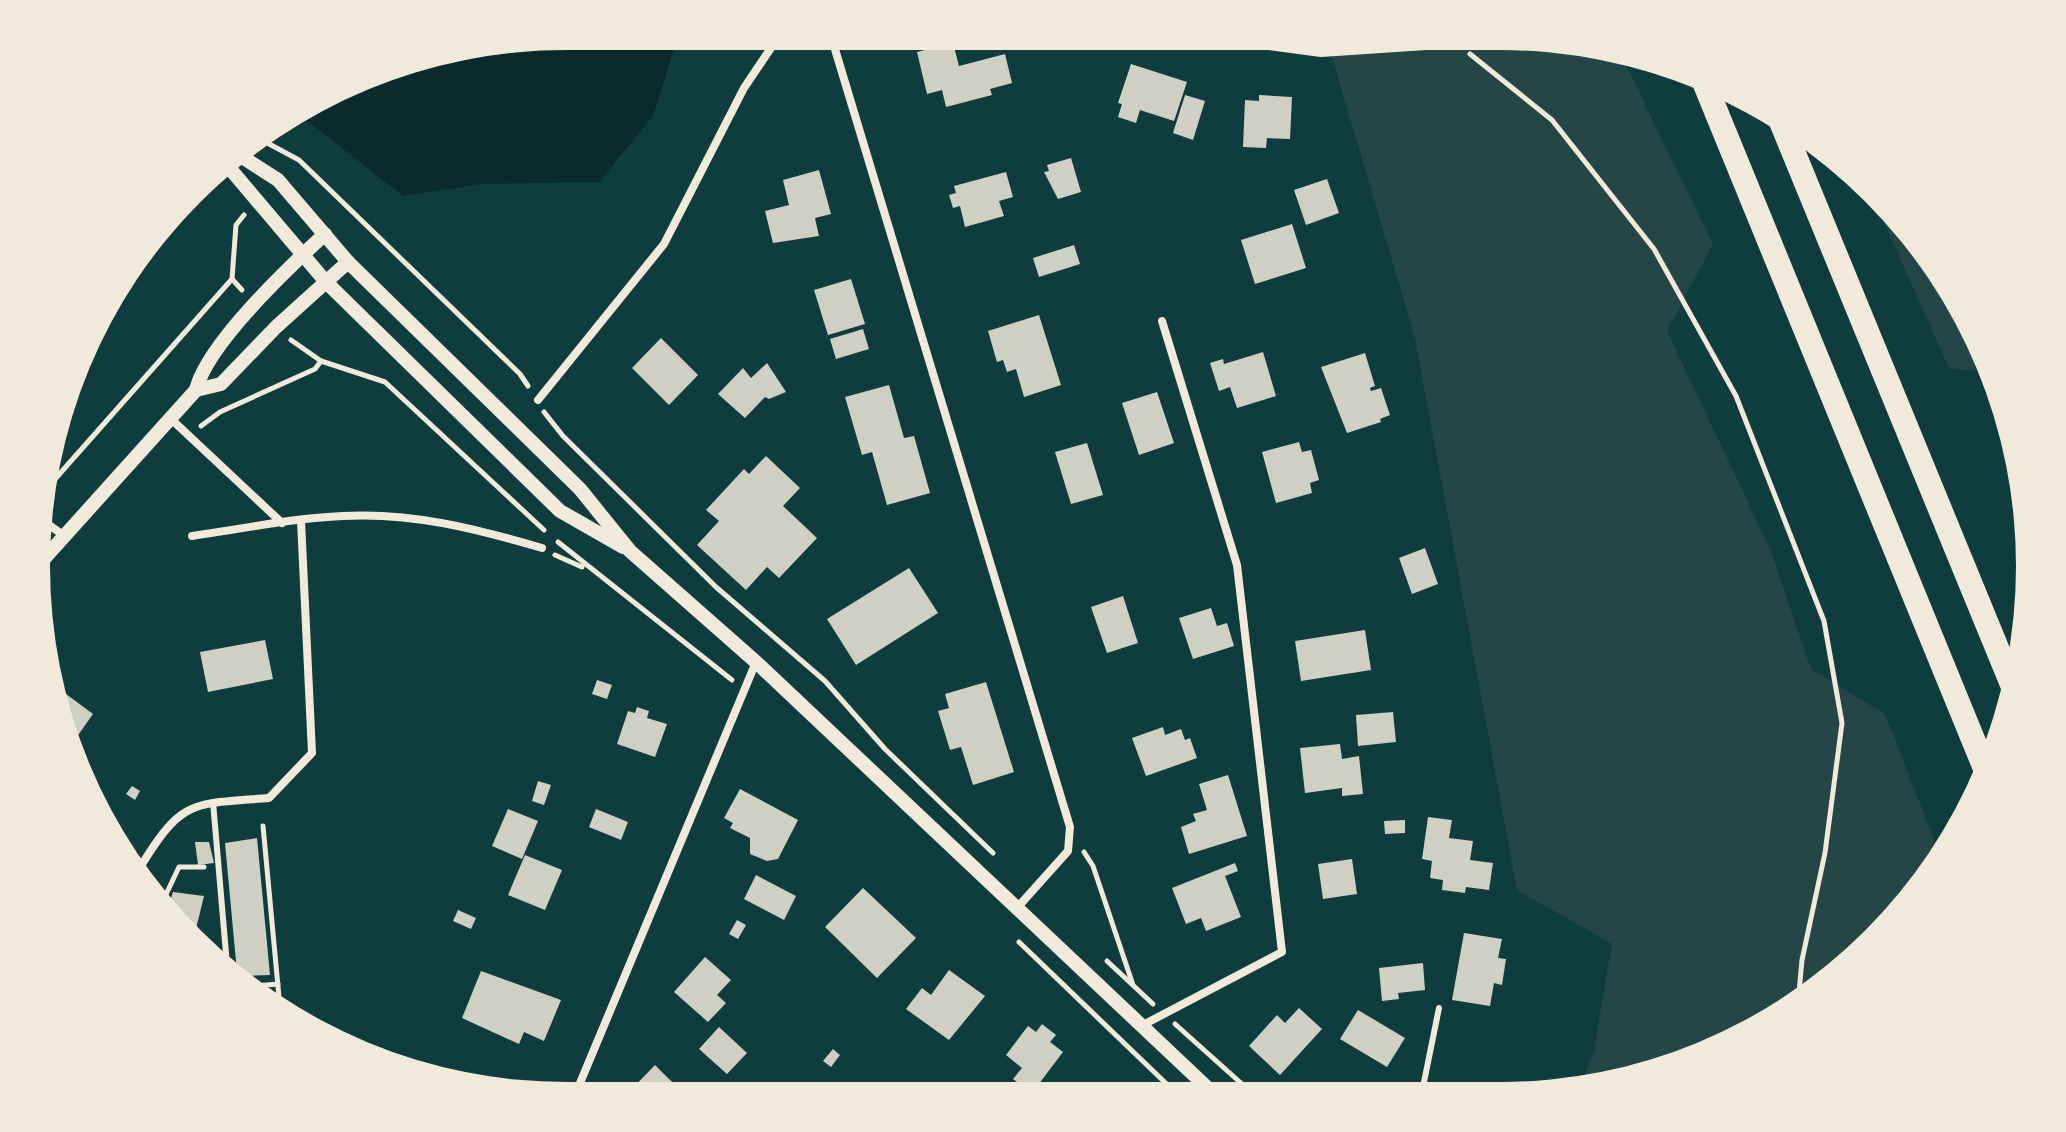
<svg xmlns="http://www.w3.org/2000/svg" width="2066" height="1132" font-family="Helvetica,sans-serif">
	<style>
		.green { fill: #244646 }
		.water { fill: #0a2a2b }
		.building { fill: #cfcfc3 }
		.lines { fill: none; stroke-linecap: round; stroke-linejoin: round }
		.path { stroke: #f1e9da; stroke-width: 5 }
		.service { stroke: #f1e9da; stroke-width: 6 }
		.minor { stroke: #f1e9da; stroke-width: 8 }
		.tertiary { stroke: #f1e9da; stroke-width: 14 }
		.motorway { stroke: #f1e9da; stroke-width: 24 }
	</style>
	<rect width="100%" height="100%" fill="#0f3d3e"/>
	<g class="green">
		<path d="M 1326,37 L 1534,37 L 1619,51 L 1713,244 L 1667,331 L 1771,551 L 1811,669 L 1885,714 L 1941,857 L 1898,916 L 1795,1006 L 1702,1056 L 1579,1089 L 1594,1050 L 1612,944 L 1517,890 L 1415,338 Z"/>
		<path d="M 1868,187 C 1922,245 1962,297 1990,372 L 1949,368 Z"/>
	</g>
	<path class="water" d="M 566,36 L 678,36 L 653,116 L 599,182 L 481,184 L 403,196 L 300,115 L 395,64 Z"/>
	<g class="building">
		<path d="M 953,43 L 959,66 L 1005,54 L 1012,83 L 990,89 L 992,95 L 946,107 L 942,90 L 927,94 L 917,52 Z"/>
		<path d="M 1131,64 L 1187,82 L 1174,121 L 1140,110 L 1136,123 L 1118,117 L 1122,104 L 1118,103 Z"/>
		<path d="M 1185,95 L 1205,101 L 1193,140 L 1173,133 Z"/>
		<path d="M 1259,95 L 1292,97 L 1290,139 L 1267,138 L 1266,148 L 1243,147 L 1245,100 L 1259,101 Z"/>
		<path d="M 1071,158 L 1081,192 L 1058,199 L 1044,172 L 1049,171 L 1047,165 Z"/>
		<path d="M 819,170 L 831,214 L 815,218 L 819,236 L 773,243 L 765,211 L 789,205 L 783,180 Z"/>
		<path d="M 1006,172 L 1013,197 L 999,201 L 1004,216 L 965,227 L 960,206 L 953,208 L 949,195 L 956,193 L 954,186 Z"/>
		<path d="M 1327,179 L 1339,213 L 1306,225 L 1294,190 Z"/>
		<path d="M 1292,224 L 1306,268 L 1255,284 L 1241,240 Z"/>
		<path d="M 1074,245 L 1080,264 L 1039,277 L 1033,258 Z"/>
		<path d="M 851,279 L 865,324 L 828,335 L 814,290 Z"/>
		<path d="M 1039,315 L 1061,385 L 1024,397 L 1016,369 L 1007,372 L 1003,360 L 997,362 L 988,331 Z"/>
		<path d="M 863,329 L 869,349 L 836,359 L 830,339 Z"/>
		<path d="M 661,338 L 698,375 L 669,405 L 632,368 Z"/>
		<path d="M 1263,352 L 1276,396 L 1237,408 L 1230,387 L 1219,391 L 1210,363 L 1223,359 L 1224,364 Z"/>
		<path d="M 1365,353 L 1375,386 L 1370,388 L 1371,391 L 1381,388 L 1390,415 L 1380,419 L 1381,422 L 1347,433 L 1321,367 Z"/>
		<path d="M 767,363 L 786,392 L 769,399 L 765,397 L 745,418 L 718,394 L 743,368 L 751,378 Z"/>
		<path d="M 889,385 L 904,438 L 914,436 L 930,493 L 887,505 L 872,452 L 862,455 L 845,397 Z"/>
		<path d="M 1157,392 L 1174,443 L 1139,455 L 1122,403 Z"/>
		<path d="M 1299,442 L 1302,452 L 1311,450 L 1319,480 L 1310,483 L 1312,493 L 1276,503 L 1262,452 Z"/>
		<path d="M 1087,443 L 1103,495 L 1071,504 L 1055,452 Z"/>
		<path d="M 766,456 L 800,488 L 783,506 L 817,538 L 779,578 L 767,567 L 746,590 L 697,545 L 719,521 L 706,510 L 744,469 L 749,474 Z"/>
		<path d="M 1425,548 L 1438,584 L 1412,594 L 1399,558 Z"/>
		<path d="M 909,568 L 938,613 L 856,665 L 827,619 Z"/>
		<path d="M 1123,596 L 1138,643 L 1107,653 L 1091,607 Z"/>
		<path d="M 1211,608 L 1217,626 L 1227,623 L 1234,646 L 1193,659 L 1179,618 Z"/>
		<path d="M 1365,630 L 1371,670 L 1301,681 L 1295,641 Z"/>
		<path d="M 265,640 L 273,679 L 208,692 L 200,652 Z"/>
		<path d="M 597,680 L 612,685 L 607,699 L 592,694 Z"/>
		<path d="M 986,682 L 1014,772 L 973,785 L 961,747 L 950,750 L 938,711 L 949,708 L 945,694 Z"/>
		<path d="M 62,691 L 93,714 L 71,745 L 59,695 Z"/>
		<path d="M 637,707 L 649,711 L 647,718 L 667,724 L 655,757 L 617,744 L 628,711 L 635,713 Z"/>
		<path d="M 1393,712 L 1396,742 L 1358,746 L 1356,715 Z"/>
		<path d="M 1163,727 L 1165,735 L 1181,729 L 1185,740 L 1190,738 L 1197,758 L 1146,776 L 1132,738 Z"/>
		<path d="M 1340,744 L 1342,759 L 1359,756 L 1363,794 L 1342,796 L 1342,788 L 1305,793 L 1300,748 Z"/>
		<path d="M 1228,775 L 1247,836 L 1189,854 L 1181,827 L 1196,821 L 1193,814 L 1207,810 L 1199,784 Z"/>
		<path d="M 538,781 L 551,785 L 544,805 L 532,801 Z"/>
		<path d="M 132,786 L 140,791 L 135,800 L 126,794 Z"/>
		<path d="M 740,789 L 798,820 L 778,859 L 767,861 L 750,854 L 750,838 L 730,828 L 733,823 L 724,818 Z"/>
		<path d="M 508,809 L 538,821 L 522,859 L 492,846 Z"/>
		<path d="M 596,809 L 628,822 L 621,840 L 589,827 Z"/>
		<path d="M 1428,817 L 1452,820 L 1449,838 L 1473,841 L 1470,860 L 1493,863 L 1489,890 L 1466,887 L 1465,893 L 1442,890 L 1443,880 L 1430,878 L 1432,861 L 1422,859 Z"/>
		<path d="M 1405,820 L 1405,833 L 1385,834 L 1384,821 Z"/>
		<path d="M 257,838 L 270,975 L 242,976 L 237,972 L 225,843 Z"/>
		<path d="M 195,842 L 209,842 L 214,863 L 198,865 Z"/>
		<path d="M 525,855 L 562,870 L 545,910 L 508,895 Z"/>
		<path d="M 1352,859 L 1357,894 L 1323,899 L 1318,864 Z"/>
		<path d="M 1235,863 L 1238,871 L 1225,876 L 1241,917 L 1206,931 L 1201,918 L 1186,924 L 1172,888 Z"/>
		<path d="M 756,875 L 796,896 L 784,920 L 744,899 Z"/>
		<path d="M 863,888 L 916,938 L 877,978 L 825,927 Z"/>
		<path d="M 173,892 L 204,896 L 194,937 L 166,913 Z"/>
		<path d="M 458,910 L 476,918 L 471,929 L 453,921 Z"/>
		<path d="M 737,920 L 746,925 L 738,939 L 729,934 Z"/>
		<path d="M 1464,933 L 1502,939 L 1498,958 L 1506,959 L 1502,985 L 1494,983 L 1490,1006 L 1452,1000 Z"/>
		<path d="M 705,957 L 731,980 L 717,995 L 726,1003 L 708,1022 L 674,992 Z"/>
		<path d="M 1423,963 L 1425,990 L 1398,993 L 1399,999 L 1382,1001 L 1379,968 Z"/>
		<path d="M 949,970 L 985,996 L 949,1040 L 906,1009 L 922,988 L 931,995 Z"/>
		<path d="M 481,971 L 561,1000 L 544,1041 L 524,1032 L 519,1044 L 462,1018 Z"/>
		<path d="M 1299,1008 L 1322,1029 L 1280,1075 L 1249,1046 L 1277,1015 L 1285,1023 Z"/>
		<path d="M 1358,1010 L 1405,1038 L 1387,1067 L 1340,1039 Z"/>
		<path d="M 1042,1024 L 1056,1035 L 1050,1042 L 1063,1052 L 1032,1093 L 1013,1079 L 1022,1068 L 1006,1055 L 1028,1026 L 1036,1032 Z"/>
		<path d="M 719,1027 L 747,1053 L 727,1074 L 699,1049 Z"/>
		<path d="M 833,1049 L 840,1055 L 831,1067 L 823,1061 Z"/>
		<path d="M 655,1065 L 669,1079 L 686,1094 L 626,1095 Z"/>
		<path d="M 836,1082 L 845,1091 L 854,1083 L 863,1092 L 833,1094 L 828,1089 Z"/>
	</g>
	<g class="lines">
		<g class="path">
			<path d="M 1470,54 L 1552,120 L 1654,249 L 1736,396 L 1824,621 L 1842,723 L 1825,853 L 1802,960 L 1798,1003"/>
			<path d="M 258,138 L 299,160 L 520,374 L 528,386"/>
			<path d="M 232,279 L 242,290"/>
			<path d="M 291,340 L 321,361 L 385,382 L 544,530"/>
			<path d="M 544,412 L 563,436 L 716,587 L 825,681 L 885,749 L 993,853"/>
			<path d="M 201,426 L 220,412 L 315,369 L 321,361"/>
			<path d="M 48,487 L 232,279 L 236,225 L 244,215"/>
			<path d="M 558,542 L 732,680"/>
			<path d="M 555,555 L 582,567"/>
			<path d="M 263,826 L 280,1008"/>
			<path d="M 1084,852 L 1093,866 L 1133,985"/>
			<path d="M 161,905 L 179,867 L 204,867"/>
			<path d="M 1019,942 L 1176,1093"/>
			<path d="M 1107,961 L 1153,1004"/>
			<path d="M 254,986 L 278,984"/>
			<path d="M 1175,1024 L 1252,1093"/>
		</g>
		<g class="service">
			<path d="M 213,802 L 227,965"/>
			<path d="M 1422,1092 L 1439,1008"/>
		</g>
		<g class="minor">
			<path d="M 831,36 L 1070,827 L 1068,851 L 1017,908"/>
			<path d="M 1201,37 L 1321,53 L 1456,44"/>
			<path d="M 538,400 L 664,244 L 744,88 L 779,36"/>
			<path d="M 170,418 L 282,523"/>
			<path d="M 45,522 L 63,535"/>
			<path d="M 192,536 C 242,529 293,518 343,516 C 412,512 477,529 542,548"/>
			<path d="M 139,869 C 182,799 190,804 269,798 L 312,753 L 301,521"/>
			<path d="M 1141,1026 L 1282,952 L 1237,565 L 1162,321"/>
			<path d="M 575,1095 L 756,662"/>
		</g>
		<g class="tertiary">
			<path d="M 236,153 L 278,180 L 348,262 L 580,489 L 630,551 L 756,662 L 1213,1093"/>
			<path d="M 226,164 L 326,282 L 560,511 L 623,547"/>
			<path d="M 196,390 L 221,384 L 276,327 L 348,262"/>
			<path d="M 41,562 L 196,390 C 207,344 288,268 325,234"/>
		</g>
		<g class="motorway">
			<path d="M 1704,82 L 1986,771"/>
			<path d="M 1779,117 L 2013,687"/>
		</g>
	</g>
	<path d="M0 0H2066V1132H0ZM566 50H1500A516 516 0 0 1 2016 566V566A516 516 0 0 1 1500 1082H566A516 516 0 0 1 50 566V566A516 516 0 0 1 566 50Z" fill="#f1e9da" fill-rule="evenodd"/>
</svg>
